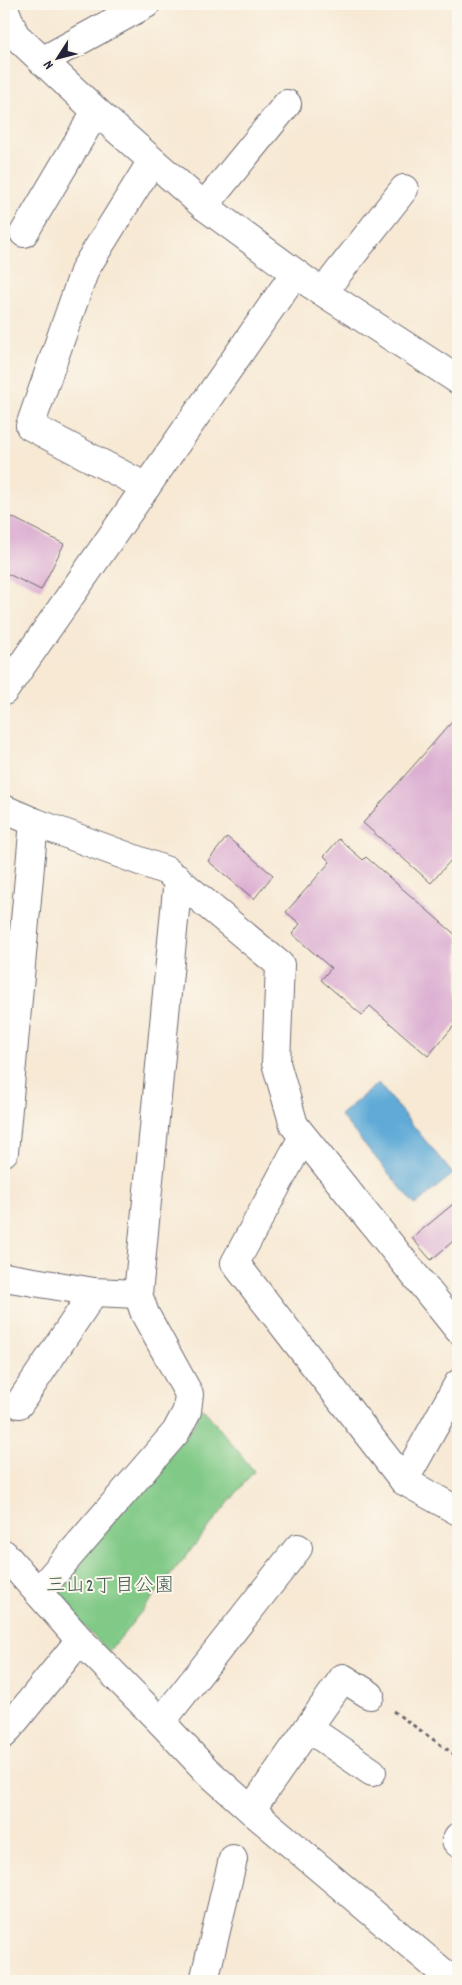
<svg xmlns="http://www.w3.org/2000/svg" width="462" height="1985" font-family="Dekko,'Klee One',sans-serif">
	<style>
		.green { fill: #80c986; stroke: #517660 }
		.water { fill: #5faad7; stroke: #406689 }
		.building { fill: #dcafd2 }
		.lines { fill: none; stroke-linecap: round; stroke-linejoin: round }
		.minor-casing { stroke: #6d6871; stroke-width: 30 }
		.path { stroke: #6d6871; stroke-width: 3; stroke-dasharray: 4 4; stroke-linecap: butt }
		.minor { stroke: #fff; stroke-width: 28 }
		.labels { text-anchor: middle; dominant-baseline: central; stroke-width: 4; stroke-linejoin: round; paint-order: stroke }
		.park-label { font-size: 20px; fill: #435c55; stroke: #fbf7ec }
	</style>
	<rect width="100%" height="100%" fill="#fbf7ec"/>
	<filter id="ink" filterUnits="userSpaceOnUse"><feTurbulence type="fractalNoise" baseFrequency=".02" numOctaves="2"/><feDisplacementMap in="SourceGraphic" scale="10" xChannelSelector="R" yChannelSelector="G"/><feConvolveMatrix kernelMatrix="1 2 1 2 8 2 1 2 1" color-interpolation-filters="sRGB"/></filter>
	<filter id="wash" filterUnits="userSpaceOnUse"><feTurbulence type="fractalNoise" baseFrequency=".0096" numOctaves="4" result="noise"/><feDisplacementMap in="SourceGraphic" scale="20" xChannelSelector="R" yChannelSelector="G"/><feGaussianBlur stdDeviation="1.12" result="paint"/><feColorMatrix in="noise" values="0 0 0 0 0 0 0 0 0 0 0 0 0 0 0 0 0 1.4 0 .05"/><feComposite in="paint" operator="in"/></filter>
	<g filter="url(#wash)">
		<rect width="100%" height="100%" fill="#f7e9d4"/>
		<path class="green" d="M 202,1407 L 254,1471 L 109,1652 L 64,1606 L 59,1596 L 67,1577 L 193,1427 Z"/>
		<path class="water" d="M 378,1083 L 453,1174 L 415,1205 L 340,1115 Z"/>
		<g id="blocks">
			<g class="building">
				<path d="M 4,513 L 64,544 L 41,590 L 4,572 Z"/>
				<path d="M 458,715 L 458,854 L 457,853 L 431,883 L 363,823 Z"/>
				<path d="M 227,837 L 273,875 L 254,899 L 208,861 Z"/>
				<path d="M 339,839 L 363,860 L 366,857 L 458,937 L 458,1021 L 428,1056 L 370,1006 L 362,1015 L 321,980 L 331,968 L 292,934 L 300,924 L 286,912 L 330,862 L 324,856 Z"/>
				<path d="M 458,1200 L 458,1237 L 431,1260 L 412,1238 Z"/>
			</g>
		</g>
	</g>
	<g filter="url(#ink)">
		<use href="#blocks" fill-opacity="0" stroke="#6d6871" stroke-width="1"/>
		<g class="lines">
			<defs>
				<g id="minor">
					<path d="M 4,8 L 15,35 L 96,111 L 204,206 L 309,283 L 458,380"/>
					<path d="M 42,61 L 146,4"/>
					<path d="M 204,206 L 287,104"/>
					<path d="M 24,233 L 96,111"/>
					<path d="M 323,292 L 404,189"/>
					<path d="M 146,487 L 30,426 L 85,269 L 152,161"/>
					<path d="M 4,691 L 295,273"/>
					<path d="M 4,809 L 34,822 L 167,871 L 280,965 L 276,1063 L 294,1125 L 458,1329"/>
					<path d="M 303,1137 L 235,1263 L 404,1481 L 458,1511"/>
					<path d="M 4,1152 L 34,822"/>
					<path d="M 4,1277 L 94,1292 L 138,1294"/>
					<path d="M 19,1404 L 94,1292"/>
					<path d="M 404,1481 L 458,1384"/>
					<path d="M 4,1554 L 80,1640 L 4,1734"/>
					<path d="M 38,1592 L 176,1432 L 187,1411 L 189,1394 L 145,1314 L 138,1294 L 178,879"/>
					<path d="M 80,1640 L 161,1722 L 206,1770 L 251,1810 L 453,1981"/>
					<path d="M 161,1722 L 298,1548"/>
					<path d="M 308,1728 L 372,1772"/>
					<path d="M 251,1810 L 343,1678 L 370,1695"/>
					<path d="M 458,1837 L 456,1841 L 458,1843"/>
					<path d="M 204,1981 L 233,1859"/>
				</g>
			</defs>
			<use href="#minor" class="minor-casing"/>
			<path class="path" d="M 393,1711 L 458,1757"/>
			<use href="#minor" class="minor"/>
		</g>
	</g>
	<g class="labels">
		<g class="park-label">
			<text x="110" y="1587">三山2丁目公園</text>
		</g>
	</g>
	<rect width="462" height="1985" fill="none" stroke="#fbf7ec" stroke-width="20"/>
	<g transform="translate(58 58) rotate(234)" stroke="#fbf7ec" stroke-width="4" paint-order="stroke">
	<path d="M0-4L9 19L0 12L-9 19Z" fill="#22223b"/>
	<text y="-8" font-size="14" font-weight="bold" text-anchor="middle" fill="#22223b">N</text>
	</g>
</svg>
